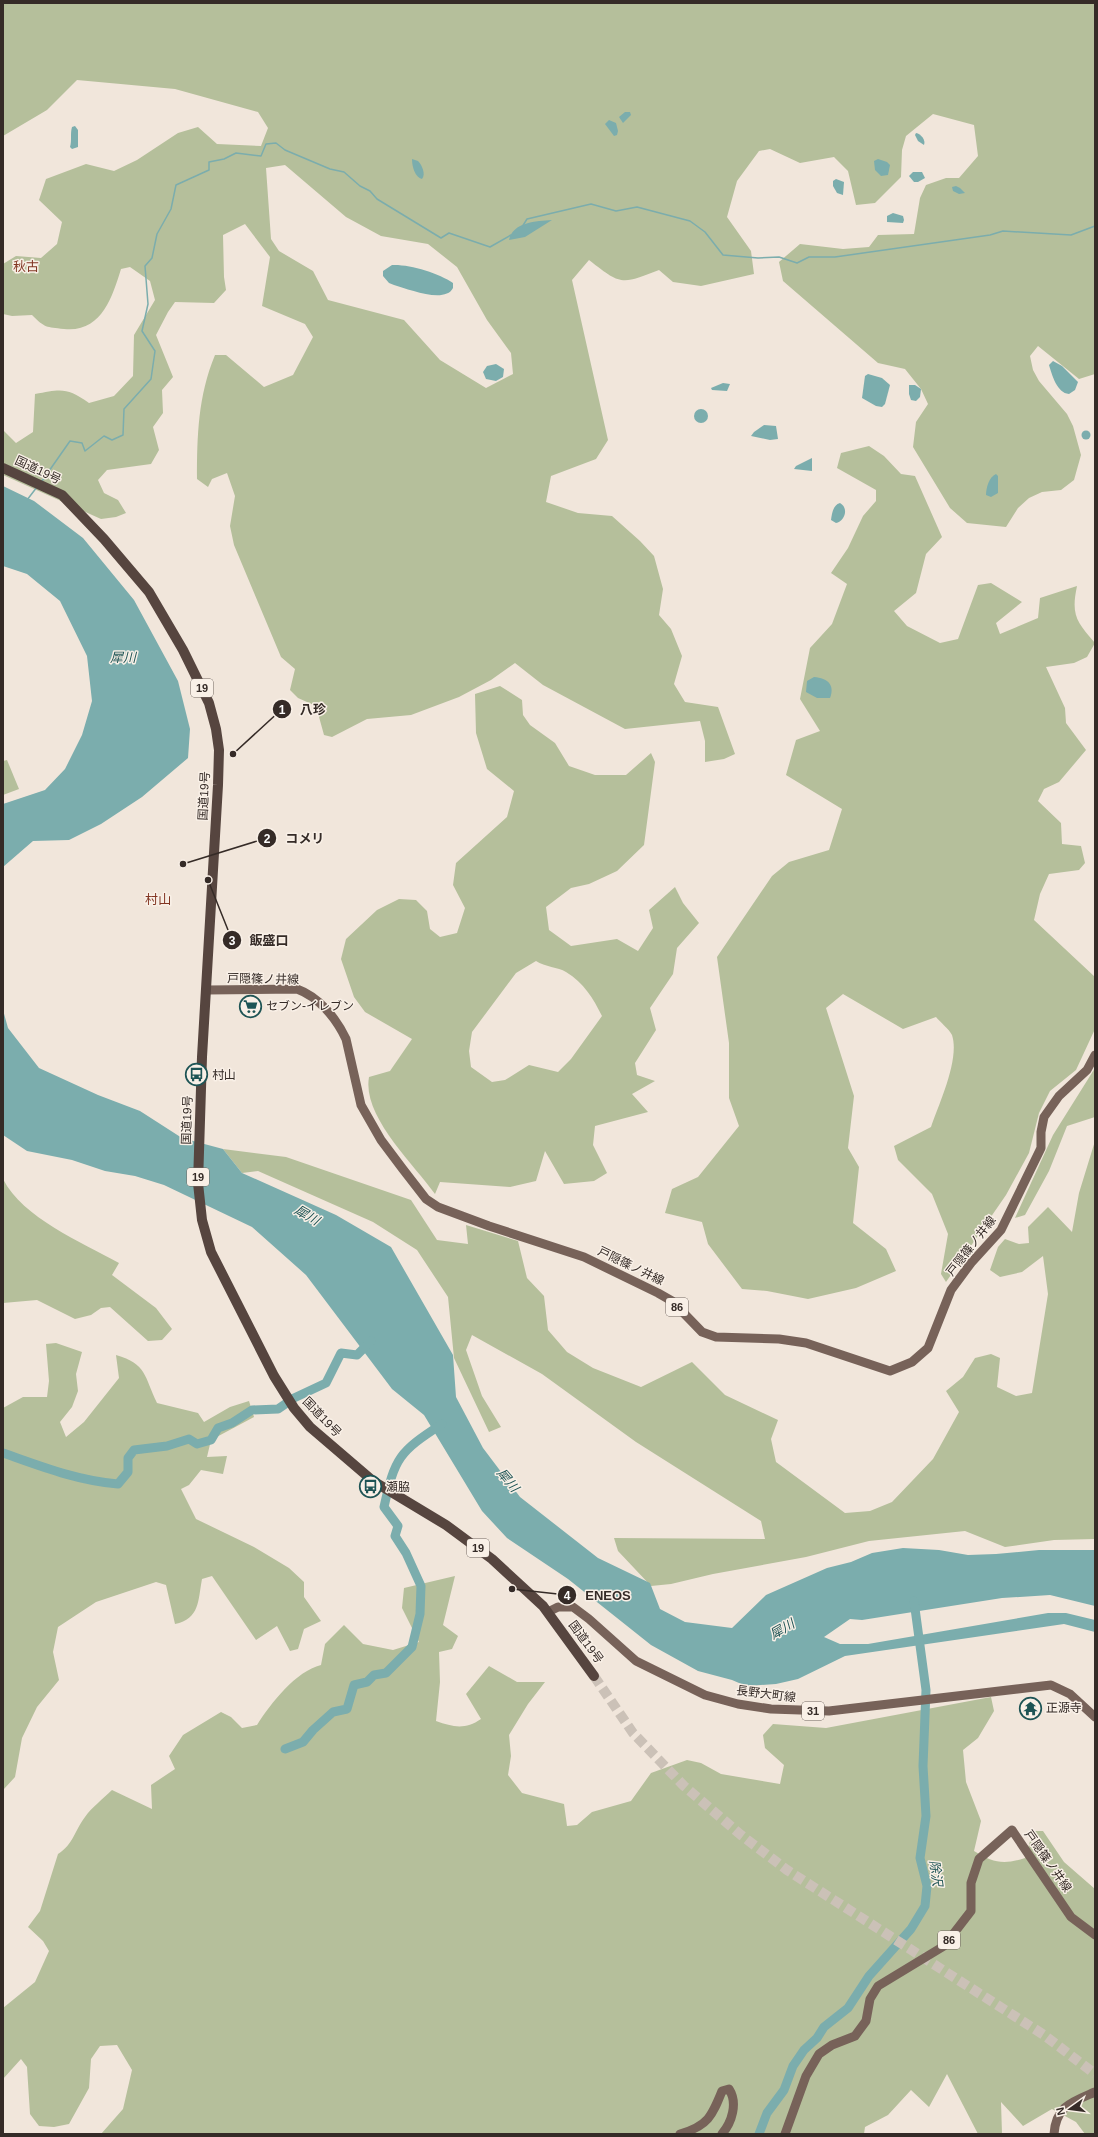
<svg xmlns="http://www.w3.org/2000/svg" width="1098" height="2137" font-family="Arial,'Noto Sans JP',sans-serif">
	<style>
		.green { fill: #b5bf9b; fill-rule: evenodd }
		.water { fill: #7badad }
		.lines { fill: none; stroke-linecap: round; stroke-linejoin: round }
		.stream { stroke: #7badad; stroke-width: 1.5 }
		.river { stroke: #7badad; stroke-width: 9 }
		.highway-tunnel { stroke: #cbc1b7; stroke-width: 10; stroke-dasharray: 10 5; stroke-linecap: butt }
		.primary { stroke: #776259; stroke-width: 9 }
		.highway { stroke: #56453f; stroke-width: 10 }
		.labels { text-anchor: middle; dominant-baseline: central; stroke-width: 3; stroke-linejoin: round; paint-order: stroke }
		.shield { fill: #f9f0e7; stroke: #706661; stroke-width: 1 }
		.shield-label { font-size: 11px; font-weight: bold; fill: #352b27 }
		.street-label { font-size: 12px; fill: #352b27; stroke: #f9f0e7 }
		.poi-label { font-size: 12px; fill: #352b27; stroke: #f9f0e7; text-anchor: start }
		.neighbourhood-label { font-size: 13px; fill: #823623; stroke: #f9f0e7 }
		.water-label { font-size: 13px; font-style: italic; fill: #1e5455; stroke: #f9f0e7 }
		.leader { fill: none; stroke: #352b27; stroke-width: 1.5 }
		.callout-dot { fill: #352b27; stroke: #f9f0e7; stroke-width: 1.5 }
		.mark-label { font-size: 12px; text-anchor: middle; font-weight: bold; fill: #fff }
		.callout-label { font-size: 13px; text-anchor: middle; font-weight: bold; fill: #352b27; stroke: #f9f0e7; stroke-width: 3; stroke-linejoin: round; paint-order: stroke }
	</style>
	<rect width="100%" height="100%" fill="#f1e6db"/>
	<g class="green">
		<path d="M 3,3 L 1095,3 L 1095,374 L 1079,379 L 1038,346 L 1030,356 L 1033,370 L 1039,381 L 1067,414 L 1073,426 L 1081,455 L 1074,480 L 1061,490 L 1042,492 L 1029,498 L 1018,508 L 1006,527 L 967,523 L 950,508 L 913,447 L 916,422 L 928,404 L 921,389 L 905,369 L 878,363 L 783,281 L 779,262 L 800,244 L 843,249 L 869,247 L 878,235 L 914,234 L 920,198 L 926,185 L 946,178 L 959,178 L 978,156 L 974,125 L 933,114 L 906,136 L 902,150 L 901,177 L 875,203 L 856,205 L 848,171 L 834,157 L 800,163 L 770,149 L 759,151 L 737,181 L 727,217 L 751,251 L 754,274 L 701,286 L 673,282 L 659,270 C 621,285 621,285 589,260 L 572,280 L 608,440 L 596,459 L 551,476 L 546,502 L 578,513 L 612,516 L 640,541 L 654,556 L 663,589 L 659,615 L 671,629 L 682,656 L 674,684 L 685,702 L 718,707 L 735,754 L 724,759 L 705,762 L 705,741 L 700,721 L 625,729 L 543,685 L 515,663 L 491,680 L 459,697 L 411,715 L 367,719 L 332,737 L 324,735 L 316,706 L 298,698 L 290,690 L 295,669 L 281,657 L 234,545 L 230,526 L 235,496 L 227,473 L 212,479 L 208,487 L 197,479 C 197,436 198,396 215,355 L 226,355 L 264,387 L 293,375 L 313,337 L 305,324 L 262,306 L 270,257 L 245,224 L 223,235 L 224,277 L 226,290 L 214,303 L 175,302 L 168,312 L 156,335 L 173,377 L 162,390 L 163,413 L 153,427 L 159,450 L 151,464 L 107,470 L 98,480 L 104,493 L 118,500 L 126,513 L 116,517 L 101,519 L 3,475 L 3,430 L 16,443 L 33,432 L 35,394 C 61,389 67,387 89,403 L 114,396 L 133,376 L 134,335 L 155,300 L 150,281 L 130,267 L 121,269 C 112,298 101,333 64,329 C 46,327 45,328 32,315 L 12,316 L 3,314 L 3,264 L 16,256 L 41,258 L 57,244 L 62,222 L 39,200 L 46,179 L 86,164 L 114,171 L 137,160 L 178,133 L 198,127 L 217,144 L 261,146 L 268,128 L 258,112 L 175,89 L 77,80 L 47,110 L 3,136 ZM 285,165 L 346,217 L 381,236 L 428,244 L 457,267 L 487,320 L 511,353 L 513,374 L 486,388 L 440,360 L 404,320 L 328,300 L 313,271 L 279,251 L 271,239 L 266,168 Z"/>
		<path d="M 869,446 L 884,456 L 901,474 L 915,476 L 942,537 L 926,554 L 916,593 L 894,611 L 907,626 L 940,643 L 958,639 L 978,585 L 991,583 L 1022,602 L 996,623 L 1000,634 L 1038,618 L 1040,598 L 1077,586 C 1071,615 1076,621 1095,643 L 1087,657 L 1074,663 L 1046,667 L 1065,708 L 1066,723 L 1086,750 L 1059,782 L 1044,789 L 1038,801 L 1061,823 L 1062,844 L 1081,846 L 1085,863 L 1079,870 L 1049,874 L 1040,894 L 1034,920 L 1095,977 L 1095,1029 L 1076,1070 L 1050,1091 L 1039,1113 L 1029,1153 L 1006,1195 L 946,1282 L 941,1274 L 948,1234 L 932,1194 L 898,1160 L 894,1146 L 931,1127 C 939,1104 960,1059 952,1035 C 949,1029 940,1022 936,1017 L 903,1029 L 843,994 L 826,1008 L 854,1096 L 848,1148 L 859,1167 L 853,1223 L 886,1249 L 896,1271 L 856,1288 L 808,1299 L 767,1291 L 742,1289 L 708,1244 L 702,1222 L 665,1213 L 672,1189 L 698,1177 L 739,1126 L 729,1098 L 729,1043 L 717,957 L 772,876 L 789,862 L 829,850 L 842,809 L 786,775 L 796,740 L 820,731 L 800,699 L 810,648 L 832,624 L 847,584 L 831,573 L 848,548 L 863,516 L 876,501 L 876,490 L 837,468 L 841,453 Z"/>
		<path d="M 500,686 L 522,700 L 523,715 L 530,725 L 555,743 L 569,766 L 595,775 L 626,775 L 651,753 L 655,762 L 644,845 L 617,871 L 589,884 L 571,888 L 546,907 L 549,930 L 571,946 L 617,939 L 638,951 L 653,928 L 649,910 L 675,887 L 683,903 L 699,923 L 677,948 L 673,974 L 650,1008 L 656,1030 L 635,1063 L 637,1075 L 655,1081 L 632,1094 L 648,1112 L 595,1126 L 593,1145 L 607,1173 L 594,1181 L 564,1184 L 545,1151 L 536,1181 L 510,1187 L 440,1182 L 435,1194 C 413,1163 362,1116 369,1077 L 390,1071 L 412,1039 L 365,1012 L 354,997 L 341,959 L 346,939 L 377,910 L 399,899 L 416,900 L 427,911 L 430,929 L 440,937 L 457,933 L 465,908 L 453,885 L 456,863 L 507,817 L 514,791 L 487,769 L 476,733 L 475,694 ZM 536,961 C 545,967 558,967 566,972 C 584,983 593,998 602,1016 L 571,1059 L 558,1072 L 529,1065 L 505,1080 L 492,1082 L 471,1067 L 469,1051 L 472,1032 L 516,973 Z"/>
		<path d="M 7,760 L 19,789 L 3,795 L 3,761 Z"/>
		<path d="M 1095,1068 L 1095,1117 L 1067,1126 L 1049,1171 L 1025,1215 L 1015,1218 L 1053,1135 Z"/>
		<path d="M 1095,1141 L 1095,1539 L 1054,1540 L 1005,1547 L 965,1531 L 869,1541 L 806,1557 L 713,1574 L 671,1584 L 651,1586 L 618,1551 L 614,1538 L 765,1539 L 761,1521 L 636,1442 L 542,1374 L 472,1335 L 466,1350 L 482,1396 L 501,1427 L 489,1432 L 454,1358 L 448,1297 L 417,1250 L 373,1222 L 258,1171 L 242,1173 L 223,1149 L 286,1157 L 411,1200 L 437,1240 L 468,1244 L 466,1225 L 518,1241 L 527,1278 L 544,1296 L 548,1330 L 567,1352 L 593,1368 L 641,1387 L 692,1362 L 725,1395 L 778,1420 L 771,1439 L 776,1462 L 845,1513 L 870,1511 L 892,1502 L 933,1459 L 959,1412 L 946,1391 L 963,1377 L 975,1358 L 991,1354 L 1000,1358 L 997,1387 L 1016,1396 L 1032,1393 L 1048,1294 L 1043,1256 L 1022,1272 L 1000,1277 L 990,1270 L 998,1247 L 1005,1239 L 1019,1244 L 1029,1243 L 1028,1227 L 1048,1207 L 1072,1232 L 1079,1193 Z"/>
		<path d="M 3,1179 C 23,1218 81,1242 119,1263 L 112,1275 L 156,1308 L 172,1329 L 162,1340 L 148,1341 L 110,1307 L 101,1308 L 91,1315 L 75,1319 L 37,1300 L 3,1303 Z"/>
		<path d="M 56,1343 L 82,1352 L 76,1374 L 78,1391 L 72,1407 L 60,1422 L 66,1437 L 84,1422 L 119,1378 L 116,1355 C 147,1364 144,1376 157,1403 L 198,1413 L 204,1422 L 230,1407 L 249,1401 L 254,1417 L 211,1440 L 207,1457 L 227,1456 L 223,1474 L 201,1470 L 189,1485 L 181,1489 L 196,1519 L 254,1547 L 289,1568 L 304,1582 L 304,1597 L 321,1621 L 304,1629 L 298,1649 L 290,1651 L 277,1626 L 256,1640 L 212,1576 L 202,1579 C 198,1600 200,1619 175,1624 L 166,1585 L 156,1582 L 96,1602 L 58,1627 L 53,1652 L 59,1680 L 37,1707 L 22,1738 L 15,1777 L 4,1789 L 3,1408 L 23,1397 L 47,1397 L 49,1381 L 46,1344 Z"/>
		<path d="M 455,1576 L 443,1625 L 458,1636 L 452,1649 L 439,1652 L 440,1682 L 436,1721 C 453,1727 465,1730 481,1719 L 466,1694 L 489,1666 L 517,1682 L 545,1682 L 528,1704 L 509,1735 L 511,1756 L 508,1775 L 522,1793 L 564,1804 L 567,1826 L 577,1825 L 592,1812 L 631,1801 L 651,1773 L 687,1760 L 701,1763 L 721,1774 L 780,1784 L 784,1765 L 765,1748 L 763,1735 L 773,1724 L 826,1728 L 991,1697 L 994,1711 L 978,1738 L 963,1750 L 966,1782 L 981,1821 L 974,1851 C 993,1863 1004,1865 1025,1858 L 1033,1831 L 1043,1831 L 1064,1862 L 1095,1889 L 1095,2134 L 1085,2134 L 1076,2122 L 1052,2109 L 1023,2126 L 1001,2102 L 1002,2134 L 978,2134 L 947,2074 L 929,2107 L 911,2090 L 888,2115 L 865,2127 L 864,2134 L 101,2134 L 123,2109 L 132,2070 L 117,2045 L 100,2046 L 91,2059 L 89,2088 L 69,2124 L 54,2127 L 39,2126 L 30,2114 L 27,2067 L 21,2059 L 3,2079 L 3,2008 L 35,1982 L 49,1951 L 43,1941 L 28,1927 L 40,1911 L 58,1854 C 73,1845 75,1830 85,1817 C 92,1807 103,1799 112,1790 L 152,1809 L 151,1785 L 175,1769 L 169,1756 L 183,1735 L 221,1712 L 231,1717 L 242,1728 L 257,1725 C 271,1703 296,1671 321,1665 L 325,1644 L 344,1625 L 363,1644 L 393,1650 L 419,1642 L 402,1608 L 404,1588 Z"/>
	</g>
	<g class="water">
		<path d="M 625,112 L 630,112 L 631,115 L 623,123 L 619,117 Z"/>
		<path d="M 609,120 L 616,123 L 618,131 L 617,135 L 614,136 L 605,124 Z"/>
		<path d="M 75,126 L 78,130 L 78,147 L 72,149 L 70,147 C 72,140 70,134 72,127 Z"/>
		<path d="M 916,133 C 921,134 926,140 924,145 L 918,141 L 915,135 Z"/>
		<path d="M 412,159 L 418,161 C 422,165 426,174 422,179 C 415,177 412,167 412,159 Z"/>
		<path d="M 878,159 L 887,162 L 890,165 L 888,175 L 881,176 L 875,170 L 874,161 Z"/>
		<path d="M 913,172 L 922,172 L 925,178 L 918,182 L 914,182 L 909,176 Z"/>
		<path d="M 836,179 L 844,182 L 843,195 L 837,193 L 833,186 L 833,181 Z"/>
		<path d="M 956,186 L 960,188 L 965,193 L 959,194 L 953,191 L 952,187 Z"/>
		<path d="M 893,213 L 903,216 L 904,220 L 903,223 L 887,222 L 887,216 Z"/>
		<path d="M 552,220 L 525,237 L 509,240 C 513,222 536,221 552,220 Z"/>
		<path d="M 392,265 C 409,264 439,273 453,283 L 453,288 C 445,304 408,289 394,285 L 389,283 L 383,276 L 383,271 Z"/>
		<path d="M 1053,361 L 1062,366 L 1078,382 L 1075,390 L 1069,394 C 1057,393 1052,375 1049,365 Z"/>
		<path d="M 496,364 L 504,369 L 503,377 L 496,381 L 486,379 L 483,372 L 487,366 Z"/>
		<path d="M 868,374 L 882,378 L 890,385 L 885,404 L 882,407 L 876,406 L 862,398 L 865,376 Z"/>
		<path d="M 723,383 L 730,384 L 727,391 L 712,390 L 711,388 Z"/>
		<path d="M 909,385 L 915,385 L 921,389 L 920,397 L 916,401 L 911,400 L 909,394 Z"/>
		<circle cx="701" cy="416" r="7"/>
		<path d="M 764,425 L 776,426 L 778,439 L 770,440 L 751,436 L 754,432 Z"/>
		<circle cx="1086" cy="435" r="4.5"/>
		<path d="M 812,458 L 812,471 L 794,469 L 796,466 Z"/>
		<path d="M 996,474 L 998,476 L 998,493 L 991,497 L 986,495 C 986,488 989,477 996,474 Z"/>
		<path d="M 3,486 L 34,501 L 83,538 L 134,600 L 178,681 L 190,729 L 188,758 L 142,797 L 101,824 L 69,840 L 33,841 L 3,867 L 3,804 L 45,790 L 65,769 L 82,735 L 92,701 L 87,656 L 60,601 L 27,574 L 3,566 Z"/>
		<path d="M 840,503 C 849,508 845,521 836,523 L 831,520 C 832,513 833,505 840,503 Z"/>
		<path d="M 814,677 C 828,678 835,685 830,698 L 817,698 L 806,692 L 807,681 Z"/>
		<path d="M 3,1010 L 8,1028 L 39,1068 L 98,1095 L 140,1111 L 182,1138 L 223,1149 L 242,1173 L 336,1215 L 391,1247 L 453,1355 L 456,1397 L 483,1448 L 520,1497 L 598,1558 L 650,1583 L 660,1609 L 685,1622 L 732,1628 L 766,1595 L 827,1568 L 851,1562 L 872,1553 L 903,1548 L 939,1550 L 968,1555 L 996,1554 L 1039,1550 L 1095,1550 L 1095,1606 L 1050,1595 L 1002,1598 L 862,1620 L 850,1619 L 824,1637 L 840,1644 L 868,1644 L 1048,1613 L 1066,1613 L 1095,1620 L 1095,1632 L 1064,1624 L 845,1656 L 798,1679 L 776,1684 L 746,1686 L 732,1680 L 698,1671 L 651,1645 L 568,1579 L 507,1538 L 482,1511 L 424,1415 L 392,1389 L 306,1275 L 252,1227 L 164,1185 L 135,1176 L 105,1171 L 72,1160 L 27,1151 L 3,1135 Z"/>
	</g>
	<g class="lines">
		<g class="stream">
			<path d="M 522,227 L 527,219 L 591,204 L 616,211 L 637,207 L 690,221 L 705,232 L 723,255 L 758,258 L 779,257 L 797,263 L 809,257 L 835,257 L 990,235 L 1003,231 L 1071,235 L 1095,226"/>
			<path d="M 42,481 L 70,441 L 82,443 L 85,451 L 104,436 L 112,440 L 123,435 L 124,409 L 151,379 L 155,351 L 142,331 L 148,304 L 145,266 L 152,258 L 157,234 L 171,209 L 176,185 L 209,170 L 209,162 L 224,159 L 236,153 L 261,156 L 266,144 L 276,143 L 285,150 L 330,169 L 344,172 L 360,186 L 370,191 L 377,199 L 441,238 L 449,233 L 490,247 L 511,235"/>
			<path d="M 27,500 L 37,487"/>
		</g>
		<g class="river">
			<path d="M 3,1453 C 40,1466 78,1481 118,1484 L 128,1472 L 128,1458 L 134,1450 L 167,1446 L 189,1439 L 197,1444 L 211,1440 L 218,1428 L 232,1423 L 252,1410 L 278,1409 L 294,1398 L 326,1383 L 341,1353 L 357,1355 L 371,1341"/>
			<path d="M 285,1749 L 303,1742 L 313,1730 L 333,1712 L 347,1709 L 354,1685 L 367,1682 L 374,1675 L 386,1673 L 412,1647 L 420,1614 L 421,1586 L 406,1553 L 395,1536 L 398,1526 L 384,1507 C 395,1457 399,1452 442,1424"/>
			<path d="M 759,2134 L 767,2113 L 784,2090 L 793,2066 L 804,2050 L 817,2038 L 824,2027 L 848,2008 L 869,1976 L 911,1929 L 925,1906 L 927,1886 L 920,1858 L 926,1816 L 923,1766 L 926,1690 L 914,1601"/>
		</g>
		<path class="highway-tunnel" d="M 594,1676 L 633,1733 L 684,1786 L 741,1835 L 787,1870 L 1044,2035 L 1095,2074"/>
		<g class="primary">
			<path d="M 207,990 L 297,989 C 319,997 336,1018 346,1039 L 361,1105 L 381,1140 L 402,1168 L 426,1199 L 438,1207 L 489,1226 L 584,1257 L 658,1293 L 672,1301 L 702,1332 L 716,1337 L 779,1339 L 806,1343 L 890,1371 L 912,1362 L 928,1348 L 951,1290 L 971,1263 L 1001,1230 L 1041,1148 L 1041,1132 L 1044,1117 L 1059,1096 L 1087,1070 L 1095,1055"/>
			<path d="M 548,1612 L 558,1607 L 573,1607 L 589,1619 L 636,1661 L 705,1695 L 738,1704 L 771,1709 L 829,1711 L 1051,1685 L 1070,1694 L 1095,1717"/>
			<path d="M 680,2134 C 708,2126 712,2116 722,2091 L 729,2089 C 738,2103 732,2122 722,2134"/>
			<path d="M 785,2134 L 806,2076 L 819,2054 L 832,2045 L 855,2036 L 866,2021 L 870,1999 L 878,1986 L 944,1946 L 971,1911 L 971,1883 L 979,1859 L 1012,1830 L 1071,1917 L 1095,1935"/>
			<path d="M 1054,2134 C 1056,2106 1072,2102 1095,2092"/>
		</g>
		<path class="highway" d="M 3,468 L 62,495 L 104,539 L 149,592 L 183,650 L 209,703 L 216,729 L 219,750 L 218,785 L 202,1057 L 198,1183 L 202,1220 L 211,1252 L 274,1376 L 294,1408 L 310,1427 L 373,1481 L 446,1525 L 492,1559 L 543,1606 L 594,1676"/>
	</g>
	<defs>
		<symbol id="supermarket-ring" viewBox="-11 -11 22 22"><circle r="9.5" fill="#f9f0e7" stroke="#1e5455" stroke-width="1.5"/><path d="M-6-5.5h2.5l.6 2H6L4.5 2H-2.5L-4.4-4H-6ZM-1.5 3.2a1.3 1.3 0 1 0 .1 0ZM3 3.2a1.3 1.3 0 1 0 .1 0Z" fill="#1e5455"/></symbol>
		<symbol id="bus-ring" viewBox="-11 -11 22 22"><circle r="9.5" fill="#f9f0e7" stroke="#1e5455" stroke-width="1.5"/><path d="M-5-6H5V4H4V6H2V4H-2V6H-4V4H-5ZM-3.5-4V0h7V-4ZM-3.5 1.2v1.5H-2V1.2ZM2 1.2v1.5H3.5V1.2Z" fill="#1e5455"/></symbol>
		<symbol id="temple-ring" viewBox="-11 -11 22 22"><circle r="9.5" fill="#f9f0e7" stroke="#1e5455" stroke-width="1.5"/><path d="M0-6L5-2H3V0L6.5 2.5H4V6H1.5V3h-3V6H-4V2.5H-6.5L-3 0V-2H-5Z" fill="#1e5455"/></symbol>
	</defs>
	<g fill-rule="evenodd">
		<use href="#supermarket-ring" x="238" y="994" width="25" height="25"/>
		<use href="#bus-ring" x="184" y="1062" width="25" height="25"/>
		<use href="#bus-ring" x="358" y="1474" width="25" height="25"/>
		<use href="#temple-ring" x="1018" y="1696" width="25" height="25"/>
	</g>
	<g class="labels">
		<g class="shield">
			<rect x="191" y="679" width="22" height="18" rx="3"/>
			<rect x="187" y="1168" width="22" height="18" rx="3"/>
			<rect x="666" y="1298" width="22" height="18" rx="3"/>
			<rect x="467" y="1539" width="22" height="18" rx="3"/>
			<rect x="802" y="1702" width="22" height="18" rx="3"/>
			<rect x="938" y="1931" width="22" height="18" rx="3"/>
		</g>
		<g class="shield-label">
			<text x="202" y="688">19</text>
			<text x="198" y="1177">19</text>
			<text x="677" y="1307">86</text>
			<text x="478" y="1548">19</text>
			<text x="813" y="1711">31</text>
			<text x="949" y="1940">86</text>
		</g>
		<g class="street-label">
			<text transform="translate(38 470) rotate(25)">国道19号</text>
			<text transform="translate(204 796) rotate(-87)">国道19号</text>
			<text transform="translate(263 979) rotate(1)">戸隠篠ノ井線</text>
			<text transform="translate(187 1120) rotate(-88)">国道19号</text>
			<text transform="translate(971 1246) rotate(-52)">戸隠篠ノ井線</text>
			<text transform="translate(631 1266) rotate(26)">戸隠篠ノ井線</text>
			<text transform="translate(322 1417) rotate(46)">国道19号</text>
			<text transform="translate(586 1642) rotate(54)">国道19号</text>
			<text transform="translate(766 1694) rotate(7)">長野大町線</text>
			<text transform="translate(1048 1861) rotate(55)">戸隠篠ノ井線</text>
		</g>
		<g class="poi-label">
			<text x="266" y="1006">セブン-イレブン</text>
			<text x="212" y="1075">村山</text>
			<text x="386" y="1487">瀬脇</text>
			<text x="1046" y="1708">正源寺</text>
		</g>
		<g class="neighbourhood-label">
			<text x="26" y="266">秋古</text>
			<text x="158" y="899">村山</text>
		</g>
		<g class="water-label">
			<text x="123" y="657">犀川</text>
			<text transform="translate(307 1215) rotate(30)">犀川</text>
			<text transform="translate(508 1480) rotate(50)">犀川</text>
			<text transform="translate(782 1629) rotate(-30)">犀川</text>
			<text transform="translate(936 1873) rotate(82)">除沢</text>
		</g>
	</g>
	<path class="leader" d="M233 754L282 709M183 864L267 838M208 880L232 940M512 1589L567 1595"/>
	<g class="callout-dot">
		<circle cx="233" cy="754" r="4"/>
		<circle cx="183" cy="864" r="4"/>
		<circle cx="208" cy="880" r="4"/>
		<circle cx="512" cy="1589" r="4"/>
		<circle cx="282" cy="709" r="10"/>
		<circle cx="267" cy="838" r="10"/>
		<circle cx="232" cy="940" r="10"/>
		<circle cx="567" cy="1595" r="10"/>
	</g>
	<g class="mark-label">
		<text x="282" y="714">1</text>
		<text x="267" y="843">2</text>
		<text x="232" y="945">3</text>
		<text x="567" y="1600">4</text>
	</g>
	<g class="callout-label">
		<text x="313" y="714">八珍</text>
		<text x="305" y="843">コメリ</text>
		<text x="269" y="945">飯盛口</text>
		<text x="608" y="1600">ENEOS</text>
	</g>
	<rect width="1098" height="2137" fill="none" stroke="#352b27" stroke-width="8"/>
	<g transform="translate(1070 2109) rotate(256)" stroke="#f9f0e7" stroke-width="3" paint-order="stroke">
	<path d="M0-3L7 15L0 10L-7 15Z" fill="#352b27"/>
	<text y="-6" font-size="11" font-weight="bold" text-anchor="middle" fill="#352b27">N</text>
	</g>
</svg>
